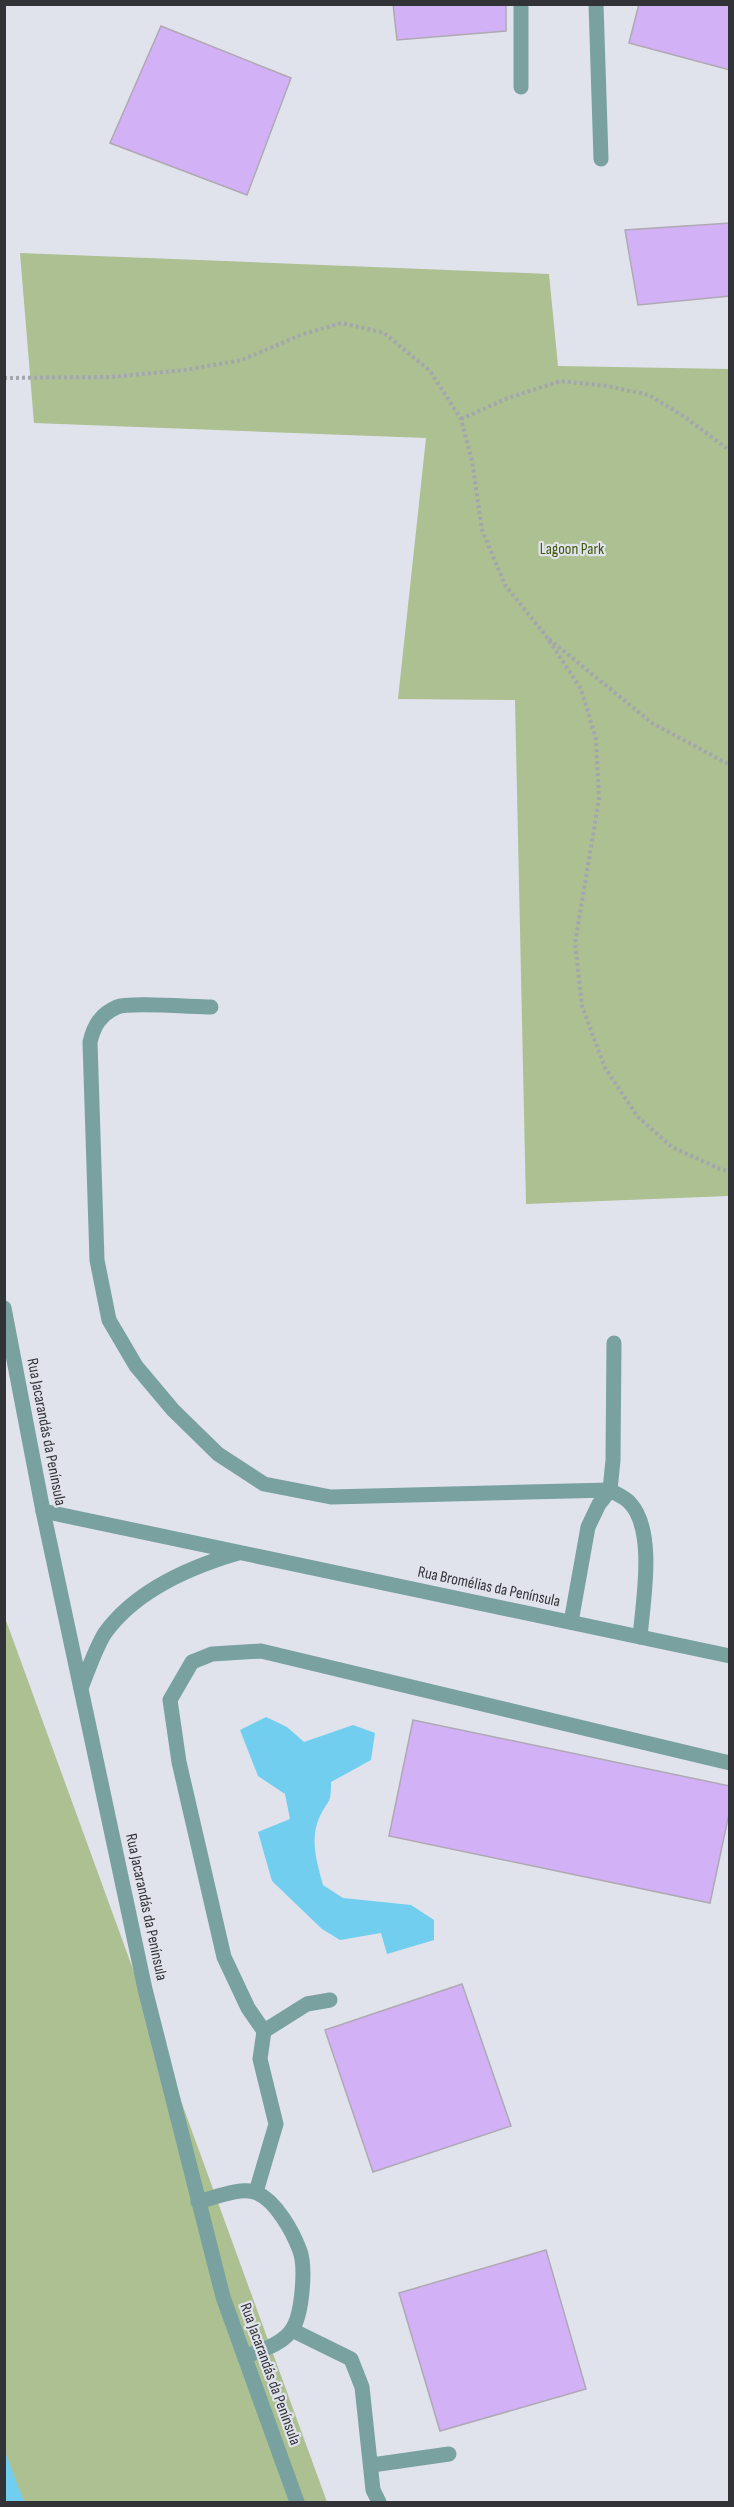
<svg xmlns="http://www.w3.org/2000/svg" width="734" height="2507" font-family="'Sofia Sans Condensed',sans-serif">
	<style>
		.green { fill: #acc091 }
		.water { fill: #71ceef }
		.building { fill: #d3b1f6; stroke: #aea9b3; stroke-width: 1.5 }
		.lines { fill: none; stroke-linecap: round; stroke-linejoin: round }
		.path { stroke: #a4a6ae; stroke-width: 4; stroke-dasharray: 3 3; stroke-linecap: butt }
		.service { stroke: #78a1a0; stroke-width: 15 }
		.minor { stroke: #78a1a0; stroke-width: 15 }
		.labels { text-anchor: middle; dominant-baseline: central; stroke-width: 4.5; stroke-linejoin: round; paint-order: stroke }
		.park-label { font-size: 16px; fill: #40590b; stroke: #e0e2ec }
		.street-label { font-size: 16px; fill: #323336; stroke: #e0e2ec }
	</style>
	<rect width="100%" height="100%" fill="#e0e2ec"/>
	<g class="green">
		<path d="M 20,253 L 549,274 L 558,366 L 729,369 L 729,1196 L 526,1204 L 515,700 L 398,699 L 426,438 L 34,423 Z"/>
		<path d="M 4,1615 L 327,2502 L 20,2502 L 5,2460 Z"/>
	</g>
	<g class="water">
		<path d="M 266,1717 L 287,1727 L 304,1742 L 353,1725 L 375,1733 L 371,1760 L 331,1782 C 331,1805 329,1798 320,1816 C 309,1838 317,1863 323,1885 L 343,1898 L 411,1905 L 434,1920 L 434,1940 L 387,1954 L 381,1933 L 340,1940 L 322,1929 L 272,1881 L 258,1832 L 290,1819 L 285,1794 L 258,1776 L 240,1730 Z"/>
		<path d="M 4,2452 L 5,2452 L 24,2502 L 5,2502 Z"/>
	</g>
	<g class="building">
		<path d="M 393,4 L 506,4 L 506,31 L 397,40 Z"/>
		<path d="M 639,4 L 730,4 L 730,70 L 629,43 Z"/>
		<path d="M 161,26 L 291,78 L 247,195 L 110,143 Z"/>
		<path d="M 730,223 L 730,296 L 638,305 L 625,230 Z"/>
		<path d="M 413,1720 L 730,1786 L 730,1809 L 710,1903 L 389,1836 Z"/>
		<path d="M 462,1984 L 511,2126 L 373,2172 L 325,2030 Z"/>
		<path d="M 546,2250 L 586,2389 L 440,2431 L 399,2293 Z"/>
	</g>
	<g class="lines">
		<g class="path">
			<path d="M 4,378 L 110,377 L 185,370 L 242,360 L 303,334 L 342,323 L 384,333 L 430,371 L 461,419 L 472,461 L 482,530 L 505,585 L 546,636 L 581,689 L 596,739 L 599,799 L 575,943 L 582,1006 L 605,1068 L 638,1117 L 672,1147 L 720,1169 L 730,1171"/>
			<path d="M 461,419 L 508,398 L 561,381 L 607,386 L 649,395 L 685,417 L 730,451"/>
			<path d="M 549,639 L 652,723 L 730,765"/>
		</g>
		<g class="service">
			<path d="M 521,4 L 521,87"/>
			<path d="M 596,4 L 601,159"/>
			<path d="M 211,1007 C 194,1007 129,1002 117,1007 C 101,1014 94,1025 90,1042 L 97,1260 L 109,1320 L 136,1366 L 173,1410 L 218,1454 L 264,1484 L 331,1497 L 610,1490 C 616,1494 625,1497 630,1503 C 656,1531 643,1601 640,1637"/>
			<path d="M 571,1622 L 588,1527 L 599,1504 L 610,1490 L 613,1460 L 614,1343"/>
			<path d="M 264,2031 L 248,2008 L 224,1957 L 179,1762 L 170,1700 L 192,1662 L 212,1654 L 261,1651 L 730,1763"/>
			<path d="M 256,2192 L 276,2124 L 260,2059 L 264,2031 L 307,2004 L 330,2000"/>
			<path d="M 198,2202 C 214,2198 241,2186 257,2193 C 276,2201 293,2232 300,2251 C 306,2268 302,2313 293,2328 C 284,2344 261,2350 246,2356"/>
			<path d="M 292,2330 L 351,2359 L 362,2387 L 373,2490 L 379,2502"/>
			<path d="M 372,2465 L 449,2454"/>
		</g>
		<g class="minor">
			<path d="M 4,1308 L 43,1511 L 145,1989 L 223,2297 L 297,2502"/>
			<path d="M 43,1511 L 730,1656"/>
			<path d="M 81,1688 C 88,1671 95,1649 105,1633 C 136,1590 190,1567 238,1553"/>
		</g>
	</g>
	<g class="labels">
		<g class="park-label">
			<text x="572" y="549">Lagoon Park</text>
		</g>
		<g class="street-label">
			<text transform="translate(46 1432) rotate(79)">Rua Jacarandás da Península</text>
			<text transform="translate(489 1587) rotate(12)">Rua Bromélias da Península</text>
			<text transform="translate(146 1907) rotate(78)">Rua Jacarandás da Península</text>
			<text transform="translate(270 2374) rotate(70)">Rua Jacarandás da Península</text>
		</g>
	</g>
	<rect width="734" height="2507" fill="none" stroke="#323336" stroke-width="12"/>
</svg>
